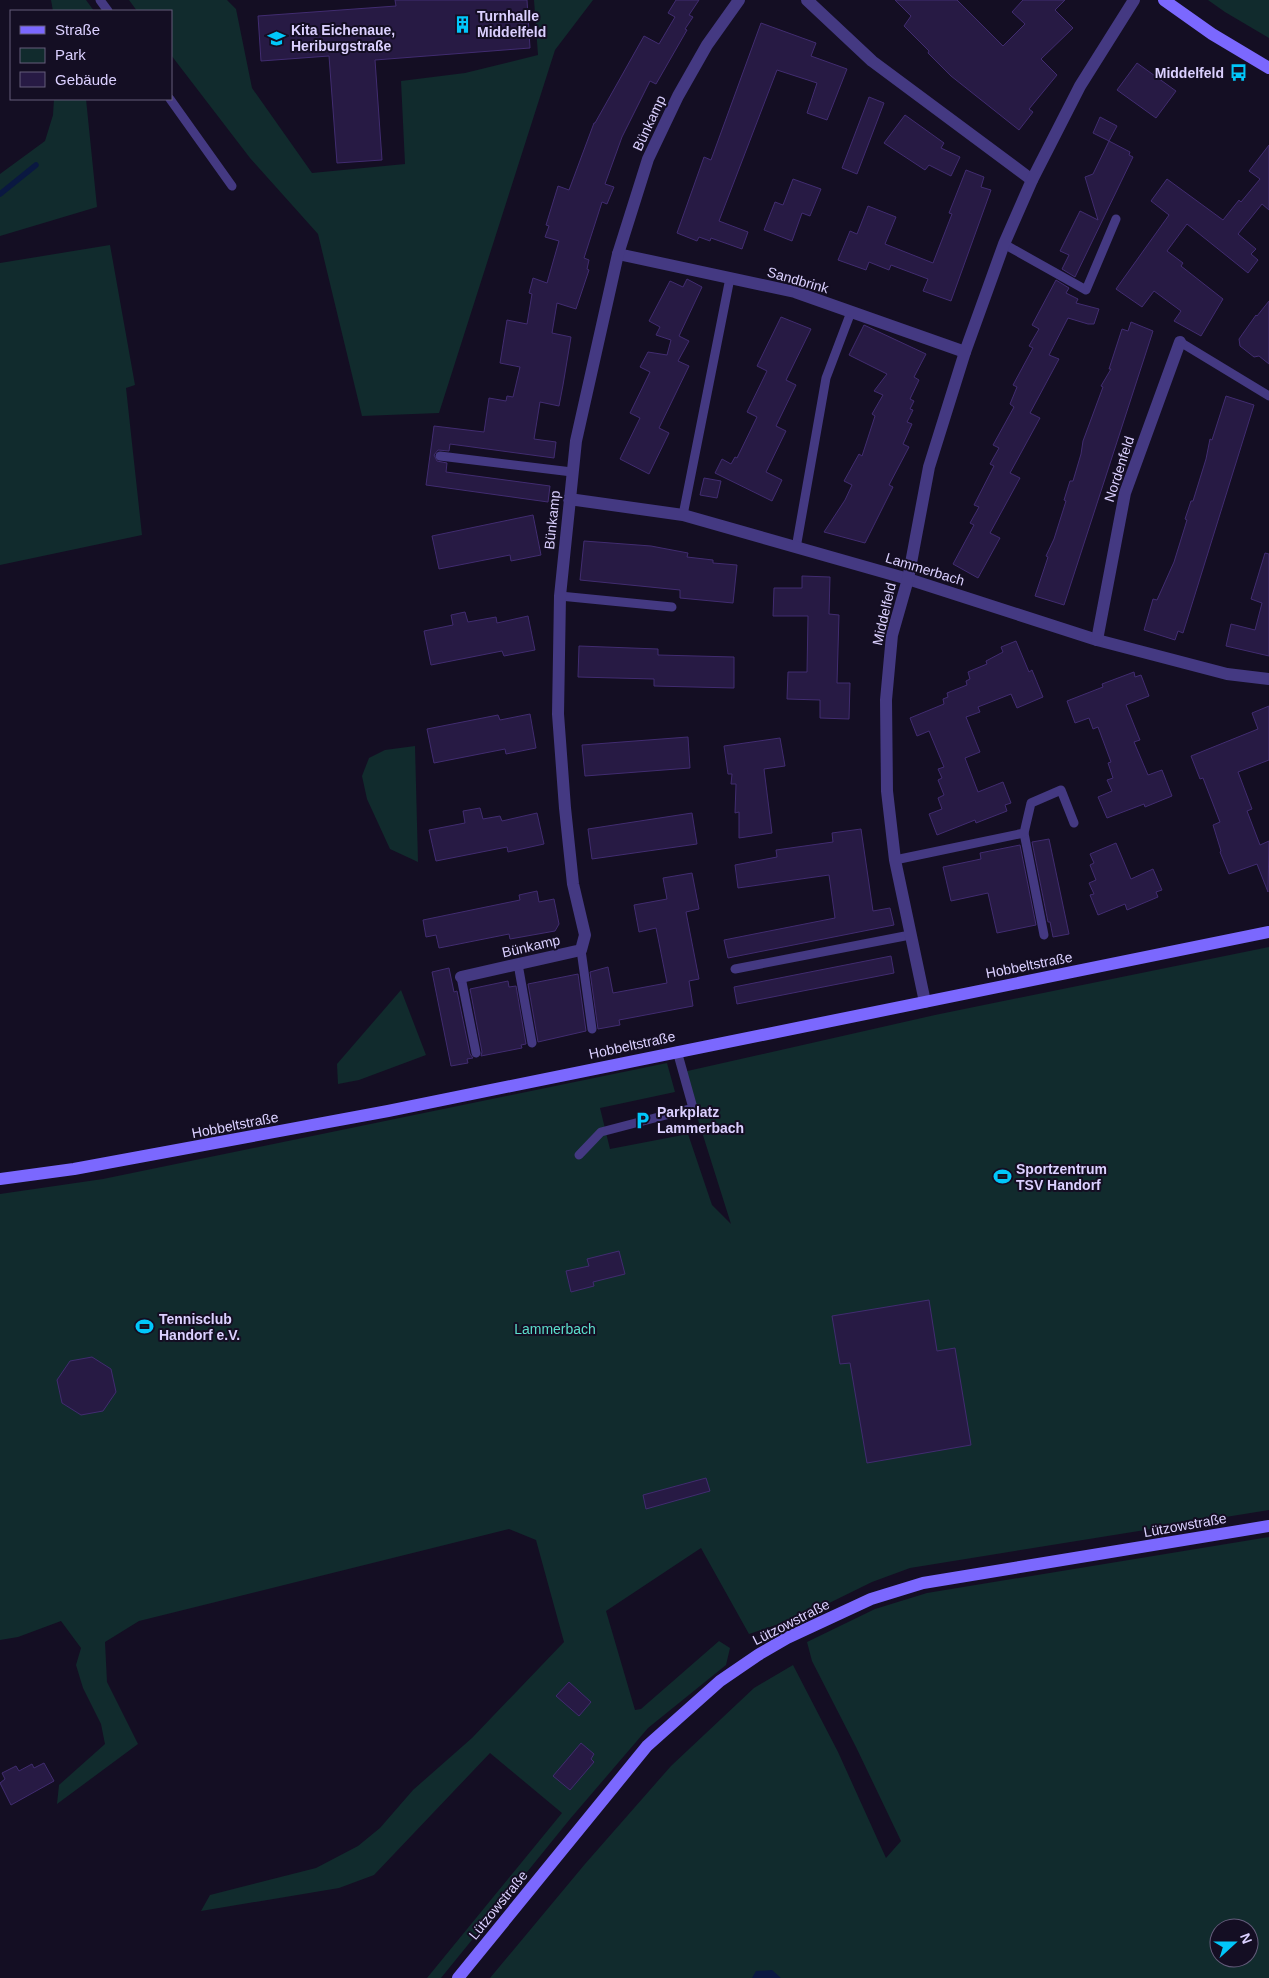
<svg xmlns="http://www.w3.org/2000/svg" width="1269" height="1978" font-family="Helvetica,sans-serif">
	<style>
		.green { fill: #112b2d; fill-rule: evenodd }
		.water { fill: #0a1841 }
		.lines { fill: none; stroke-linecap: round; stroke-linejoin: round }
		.stream { stroke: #0a1841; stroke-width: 5.5 }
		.building { fill: #271a44; stroke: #412c70 }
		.lane { stroke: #443982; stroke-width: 9 }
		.street { stroke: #443982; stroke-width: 12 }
		.secondary { stroke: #7b68fe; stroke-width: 12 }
		.labels { text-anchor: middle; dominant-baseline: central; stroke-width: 4; stroke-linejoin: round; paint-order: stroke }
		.poi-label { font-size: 14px; font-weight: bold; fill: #dbd0ff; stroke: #140e23; text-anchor: start }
		.street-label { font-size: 14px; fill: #dbd0ff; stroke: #140e23 }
		.park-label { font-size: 14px; fill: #5cdfcc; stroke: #140e23 }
	</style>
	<rect width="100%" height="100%" fill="#140e23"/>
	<g class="green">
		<path d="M 51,0 L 86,0 L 94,11 L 53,11 Z"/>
		<path d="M 129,0 L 227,0 L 236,9 L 252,88 L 312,173 L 405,164 L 401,81 L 465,73 L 538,55 L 534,0 L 593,0 L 555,50 L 439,413 L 362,416 L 318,234 L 250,158 L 171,55 L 171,11 L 137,11 Z"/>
		<path d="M 1208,0 L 1269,0 L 1269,38 L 1225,12 Z"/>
		<path d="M 54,99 L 86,99 L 97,207 L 0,236 L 0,174 L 45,141 L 53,115 Z"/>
		<path d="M 110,245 L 135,385 L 126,388 L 142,535 L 0,565 L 0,263 Z"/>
		<path d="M 415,746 L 418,862 L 390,849 L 367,799 L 362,776 L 369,758 L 385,750 Z"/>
		<path d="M 1269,947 L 1269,1510 L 910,1568 L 872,1582 L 817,1609 L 788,1621 L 749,1634 L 701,1548 L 606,1611 L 635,1710 L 641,1709 L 719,1641 L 730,1648 L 726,1665 L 648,1728 L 570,1819 L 441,1978 L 427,1978 L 562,1813 L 490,1753 L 374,1875 L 339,1888 L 201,1911 L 210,1895 L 316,1868 L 358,1846 L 380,1828 L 413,1790 L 472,1738 L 564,1642 L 536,1540 L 509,1529 L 139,1621 L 105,1642 L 107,1682 L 138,1744 L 57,1804 L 59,1785 L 105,1744 L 101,1724 L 83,1688 L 76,1665 L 81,1648 L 61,1621 L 18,1637 L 0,1640 L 0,1194 L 103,1179 L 667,1063 L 675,1092 L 600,1108 L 610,1149 L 688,1134 L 712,1205 L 731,1224 L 683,1072 L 935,1015 Z"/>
		<path d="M 401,990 L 426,1055 L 359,1080 L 338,1084 L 337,1064 Z"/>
		<path d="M 1269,1537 L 1269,1978 L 490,1978 L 585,1864 L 671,1766 L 754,1688 L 793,1665 L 838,1752 L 886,1858 L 901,1841 L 856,1747 L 812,1661 L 807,1642 L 875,1609 L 927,1593 ZM 1219,1928 L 1249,1928 L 1249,1958 L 1219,1958 Z"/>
	</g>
	<path class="water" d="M 772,1970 L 781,1978 L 752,1978 L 756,1971 Z"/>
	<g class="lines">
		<path class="stream" d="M 0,194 L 36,165"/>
	</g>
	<g class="building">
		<path d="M 395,0 L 527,0 L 530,48 L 375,60 L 382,160 L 337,163 L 329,56 L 261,61 L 258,16 L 396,6 Z"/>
		<path d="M 676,0 L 699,0 L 689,15 L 693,17 L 685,29 L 687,30 L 656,84 L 650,81 L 622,137 L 605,184 L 614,187 L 607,204 L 602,202 L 584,258 L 589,260 L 587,269 L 589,270 L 576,309 L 557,303 L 552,333 L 571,337 L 563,385 L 559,406 L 540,402 L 534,439 L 556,442 L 554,458 L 450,444 L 449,451 L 438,450 L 434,455 L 437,461 L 447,463 L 446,472 L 550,486 L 548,502 L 426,485 L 434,426 L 484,432 L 489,398 L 506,401 L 507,396 L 513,397 L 520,367 L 500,363 L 507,320 L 527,324 L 532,294 L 529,293 L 533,278 L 547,283 L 559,241 L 545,237 L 549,226 L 546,225 L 558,186 L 569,190 L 594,123 L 595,123 L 644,36 L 659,44 L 675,17 L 668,13 Z"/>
		<path d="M 895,0 L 957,0 L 1003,46 L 1025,24 L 1012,12 L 1023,0 L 1065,0 L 1055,10 L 1073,28 L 1041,59 L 1057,75 L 1029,109 L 1033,112 L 1019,130 L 951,76 L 928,53 L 929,51 L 904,26 L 911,16 Z"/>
		<path d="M 761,23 L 816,43 L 811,56 L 847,69 L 827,120 L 807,113 L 817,83 L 777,70 L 719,221 L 748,232 L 742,249 L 711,238 L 710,241 L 699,237 L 697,241 L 677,233 L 704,157 L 711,160 Z"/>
		<path d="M 1137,63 L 1176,91 L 1156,118 L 1117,90 Z"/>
		<path d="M 869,97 L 884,103 L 857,174 L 842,168 Z"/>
		<path d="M 905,115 L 944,143 L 941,148 L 960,157 L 951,176 L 929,165 L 925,170 L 884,143 Z"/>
		<path d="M 1100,117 L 1117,126 L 1109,141 L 1093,133 Z"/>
		<path d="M 1109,141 L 1130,152 L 1129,155 L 1133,157 L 1075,277 L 1062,269 L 1069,255 L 1060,251 L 1080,211 L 1098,220 L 1085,177 L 1093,174 Z"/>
		<path d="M 1269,145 L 1269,210 L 1262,204 L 1238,234 L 1256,249 L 1251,254 L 1258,260 L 1248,273 L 1187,224 L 1167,251 L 1183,263 L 1181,266 L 1223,299 L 1201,336 L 1174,321 L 1181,311 L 1154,291 L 1142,307 L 1116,289 L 1169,215 L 1151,201 L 1167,179 L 1223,220 L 1239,200 L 1241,202 L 1260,179 L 1249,171 Z"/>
		<path d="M 966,170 L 984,177 L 981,187 L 991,190 L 951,301 L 923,291 L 928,279 L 891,265 L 889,270 L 869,262 L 866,270 L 838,260 L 850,231 L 857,234 L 868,206 L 896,217 L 885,244 L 933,263 L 952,214 L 949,213 Z"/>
		<path d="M 793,179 L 821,189 L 810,216 L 802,213 L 792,241 L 764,230 L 775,202 L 783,205 Z"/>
		<path d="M 687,279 L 702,287 L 679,336 L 689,341 L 678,361 L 689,366 L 659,428 L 669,433 L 649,474 L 620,459 L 640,418 L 630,413 L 650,372 L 640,367 L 648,352 L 667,355 L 671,340 L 656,335 L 660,327 L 649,321 L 670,281 L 683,287 Z"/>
		<path d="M 1056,280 L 1069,288 L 1066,293 L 1078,299 L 1076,303 L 1099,309 L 1094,324 L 1088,324 L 1068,318 L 1049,355 L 1059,359 L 1030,413 L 1040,418 L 1010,473 L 1020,478 L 990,533 L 1000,538 L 978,578 L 953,564 L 974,525 L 970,523 L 979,507 L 974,505 L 994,466 L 990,464 L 999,448 L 993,445 L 1014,407 L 1010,404 L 1017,387 L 1013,385 L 1033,348 L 1029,346 L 1039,329 L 1032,325 Z"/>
		<path d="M 1269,301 L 1269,364 L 1259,356 L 1254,357 L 1240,346 L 1239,339 L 1256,315 L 1257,316 Z"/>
		<path d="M 781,317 L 811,329 L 786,380 L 796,385 L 776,426 L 786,431 L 766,472 L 782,480 L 772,501 L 715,473 L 722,459 L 731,464 L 735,457 L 737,458 L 757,417 L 747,412 L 767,371 L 757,366 Z"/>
		<path d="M 1131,322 L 1153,331 L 1064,605 L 1035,596 L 1048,557 L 1046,556 L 1054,539 L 1066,501 L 1064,500 L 1070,481 L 1073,481 L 1081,454 L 1083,441 L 1103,387 L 1101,386 L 1111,369 L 1109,369 L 1122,329 L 1128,331 Z"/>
		<path d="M 864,325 L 926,354 L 914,377 L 919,380 L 910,399 L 914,401 L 910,409 L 913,410 L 907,422 L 912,424 L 903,444 L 909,447 L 889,485 L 893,487 L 865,543 L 824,532 L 845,500 L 852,485 L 844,481 L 859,454 L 862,456 L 875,416 L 872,414 L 883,395 L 874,391 L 887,374 L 849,355 Z"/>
		<path d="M 1226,396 L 1254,405 L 1183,633 L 1178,631 L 1175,640 L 1144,630 L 1153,599 L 1157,600 L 1174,562 L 1187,520 L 1185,519 L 1191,501 L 1193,501 L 1206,459 L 1210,439 L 1212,440 Z"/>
		<path d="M 704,478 L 721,481 L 717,498 L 700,495 Z"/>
		<path d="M 533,515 L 541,555 L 511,561 L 510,555 L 439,569 L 432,536 Z"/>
		<path d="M 584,541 L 651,546 L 688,553 L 687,557 L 713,560 L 713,563 L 737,565 L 733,603 L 680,598 L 680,590 L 580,580 Z"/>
		<path d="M 1265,553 L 1269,554 L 1269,656 L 1226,646 L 1231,624 L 1255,630 L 1262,603 L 1251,599 Z"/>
		<path d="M 802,576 L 830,577 L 829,614 L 839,615 L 837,683 L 850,683 L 849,719 L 820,718 L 820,700 L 787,699 L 788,672 L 807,672 L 808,616 L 773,616 L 774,588 L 802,588 Z"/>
		<path d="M 465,612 L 468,622 L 496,617 L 497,623 L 528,616 L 535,650 L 504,656 L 502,651 L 431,665 L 424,631 L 453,625 L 451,615 Z"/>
		<path d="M 1016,641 L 1029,672 L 1032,670 L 1043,697 L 1017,708 L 1011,694 L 978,707 L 980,712 L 966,717 L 980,752 L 965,758 L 978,792 L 1003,782 L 1011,803 L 1005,805 L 1007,811 L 976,823 L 975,820 L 937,835 L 929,814 L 942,809 L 938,798 L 944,795 L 938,780 L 942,778 L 938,769 L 944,767 L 929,731 L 917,736 L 910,718 L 944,704 L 943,699 L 948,697 L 947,693 L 967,685 L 966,681 L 970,679 L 968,672 L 987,664 L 986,661 L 1003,652 L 1001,647 Z"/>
		<path d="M 579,646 L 658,649 L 658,655 L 734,657 L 734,688 L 654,686 L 654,679 L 578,677 Z"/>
		<path d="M 1134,672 L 1135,677 L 1141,675 L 1149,696 L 1126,705 L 1140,740 L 1134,742 L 1148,775 L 1162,770 L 1172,796 L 1145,807 L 1144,804 L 1107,818 L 1098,797 L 1112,791 L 1107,780 L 1113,778 L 1108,763 L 1111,762 L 1098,727 L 1093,729 L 1089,718 L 1075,723 L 1067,701 L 1103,687 L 1102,684 Z"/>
		<path d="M 1269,706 L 1269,760 L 1238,772 L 1252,809 L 1247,811 L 1260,845 L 1269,841 L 1268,892 L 1257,864 L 1229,874 L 1220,852 L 1221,851 L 1213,825 L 1220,822 L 1203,778 L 1200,779 L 1191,756 L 1258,729 L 1252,713 Z"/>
		<path d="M 530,714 L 536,748 L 506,754 L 505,749 L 434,763 L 427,729 L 498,715 L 500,720 Z"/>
		<path d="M 688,737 L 690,768 L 585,776 L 582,745 Z"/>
		<path d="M 780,738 L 785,766 L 764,769 L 772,833 L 739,838 L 739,812 L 735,813 L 736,784 L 731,784 L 732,774 L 728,774 L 724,746 Z"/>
		<path d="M 480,808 L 483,819 L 500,816 L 502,821 L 537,813 L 544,844 L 508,852 L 507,847 L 436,861 L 429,830 L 465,823 L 463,811 Z"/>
		<path d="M 692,813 L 697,844 L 592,859 L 588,829 Z"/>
		<path d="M 861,829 L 873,911 L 890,908 L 894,925 L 728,958 L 724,940 L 835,918 L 829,875 L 738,888 L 735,865 L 777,857 L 776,850 L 833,842 L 832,833 Z"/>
		<path d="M 1049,839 L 1069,934 L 1053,937 L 1050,922 L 1048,922 L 1032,842 Z"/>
		<path d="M 1116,843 L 1131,879 L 1153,869 L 1162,890 L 1156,892 L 1158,897 L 1127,910 L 1125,904 L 1098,915 L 1090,895 L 1094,894 L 1089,883 L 1096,880 L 1090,865 L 1094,863 L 1090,854 Z"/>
		<path d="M 1020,845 L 1036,925 L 997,933 L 988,893 L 951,901 L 943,867 L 981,859 L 980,853 Z"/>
		<path d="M 692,873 L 699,909 L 686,912 L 699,979 L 689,981 L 693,1006 L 619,1020 L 620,1025 L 598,1029 L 590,972 L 608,967 L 613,993 L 667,983 L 656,928 L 639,932 L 634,905 L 667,899 L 663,878 Z"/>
		<path d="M 537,891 L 539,902 L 554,899 L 559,924 L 555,931 L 510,939 L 509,934 L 439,948 L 436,935 L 426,937 L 423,920 L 520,900 L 519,895 Z"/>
		<path d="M 891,956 L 894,973 L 737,1004 L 734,987 Z"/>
		<path d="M 449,968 L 454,992 L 457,991 L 470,1054 L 473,1058 L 467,1059 L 468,1063 L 451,1066 L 432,972 Z"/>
		<path d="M 578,974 L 586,1031 L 538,1042 L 528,984 Z"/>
		<path d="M 508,981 L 509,987 L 516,986 L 526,1044 L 521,1045 L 522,1048 L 481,1056 L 482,1052 L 470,989 Z"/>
		<path d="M 619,1251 L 625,1274 L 593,1282 L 594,1286 L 571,1292 L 566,1271 L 589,1266 L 587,1259 Z"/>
		<path d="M 929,1300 L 937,1351 L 955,1348 L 971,1445 L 867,1463 L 850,1363 L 840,1364 L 832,1316 Z"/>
		<path d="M 92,1357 L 111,1369 L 116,1392 L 103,1411 L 81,1415 L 62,1403 L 57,1380 L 70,1361 Z"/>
		<path d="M 706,1478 L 710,1491 L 646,1509 L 643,1495 Z"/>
		<path d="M 569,1682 L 591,1702 L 579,1716 L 556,1696 Z"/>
		<path d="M 581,1743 L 594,1754 L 591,1759 L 594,1762 L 570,1790 L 553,1776 Z"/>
		<path d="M 44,1763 L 54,1781 L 11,1805 L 0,1783 L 5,1779 L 2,1773 L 16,1766 L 19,1771 L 32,1764 L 34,1768 Z"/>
	</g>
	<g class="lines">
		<g class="lane">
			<path d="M 100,0 L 108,11"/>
			<path d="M 170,99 L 232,186"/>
			<path d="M 1004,244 L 1086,290 L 1116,219"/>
			<path d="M 1180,342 L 1269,396"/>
			<path d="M 440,456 L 572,472"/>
			<path d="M 683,515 L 730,278"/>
			<path d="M 796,548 L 826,378 L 851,312"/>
			<path d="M 560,596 L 672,607"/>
			<path d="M 1024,833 L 1044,935"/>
			<path d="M 895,860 L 1024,833 L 1031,803 L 1061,790 L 1074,823"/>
			<path d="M 581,950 L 592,1029"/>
			<path d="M 518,964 L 532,1043"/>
			<path d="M 735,969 L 910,935"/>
			<path d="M 461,977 L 476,1053"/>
			<path d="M 579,1155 L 601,1132 L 693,1108 L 677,1051"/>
		</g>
		<g class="street">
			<path d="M 807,0 L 872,61 L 1032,180"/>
			<path d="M 618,254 L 795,292 L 965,352"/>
			<path d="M 569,499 L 683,515 L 908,579 L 1097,640 L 1227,674 L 1269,679"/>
			<path d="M 1097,640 L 1125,493 L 1180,342"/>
			<path d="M 461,977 L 581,950 L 585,935 L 573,884 L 565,808 L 558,714 L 560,596 L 576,441 L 618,254 L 648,159 L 678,96 L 707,45 L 739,0"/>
			<path d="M 925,1002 L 895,860 L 887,791 L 886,700 L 892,635 L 908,579 L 929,467 L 965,352 L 1004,244 L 1032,180 L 1080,86 L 1134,0"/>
		</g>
		<g class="secondary">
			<path d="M 1164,0 L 1212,34 L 1269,68"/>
			<path d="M 0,1179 L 74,1169 L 388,1111 L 1269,932"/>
			<path d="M 458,1978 L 647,1746 L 720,1681 L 758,1655 L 787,1638 L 871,1599 L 923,1583 L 1269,1526"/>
		</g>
	</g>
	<defs>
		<symbol id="building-bare" viewBox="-9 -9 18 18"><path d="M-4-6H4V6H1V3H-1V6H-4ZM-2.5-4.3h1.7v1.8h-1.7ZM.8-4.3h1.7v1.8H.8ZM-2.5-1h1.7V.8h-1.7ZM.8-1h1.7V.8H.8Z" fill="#01c7fa" stroke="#140e23" stroke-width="2.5" paint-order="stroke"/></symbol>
		<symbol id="school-bare" viewBox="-9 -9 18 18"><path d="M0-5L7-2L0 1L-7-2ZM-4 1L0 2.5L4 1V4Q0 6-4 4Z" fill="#01c7fa" stroke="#140e23" stroke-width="2.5" paint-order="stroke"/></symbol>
		<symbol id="bus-bare" viewBox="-9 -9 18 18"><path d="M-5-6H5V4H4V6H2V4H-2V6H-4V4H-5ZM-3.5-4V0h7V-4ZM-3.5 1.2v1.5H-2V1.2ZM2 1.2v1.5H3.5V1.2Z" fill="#01c7fa" stroke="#140e23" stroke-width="2.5" paint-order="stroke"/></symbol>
		<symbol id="parking-bare" viewBox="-9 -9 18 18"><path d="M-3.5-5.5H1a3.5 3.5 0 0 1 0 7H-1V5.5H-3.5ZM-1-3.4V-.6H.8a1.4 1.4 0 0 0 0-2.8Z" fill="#01c7fa" stroke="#140e23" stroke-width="2.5" paint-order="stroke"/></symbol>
		<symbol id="stadium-bare" viewBox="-9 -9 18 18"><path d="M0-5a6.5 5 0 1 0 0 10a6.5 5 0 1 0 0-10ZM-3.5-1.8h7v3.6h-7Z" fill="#01c7fa" stroke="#140e23" stroke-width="2.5" paint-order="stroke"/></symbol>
	</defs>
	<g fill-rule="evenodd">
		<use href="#building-bare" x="450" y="12" width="25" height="25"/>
		<use href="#school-bare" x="264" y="26" width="25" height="25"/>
		<use href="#bus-bare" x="1226" y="60" width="25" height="25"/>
		<use href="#parking-bare" x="630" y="1108" width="25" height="25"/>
		<use href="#stadium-bare" x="990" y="1164" width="25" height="25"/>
		<use href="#stadium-bare" x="132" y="1314" width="25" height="25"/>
	</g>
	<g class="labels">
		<g class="poi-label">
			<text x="477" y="16">Turnhalle<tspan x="477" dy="16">Middelfeld</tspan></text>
			<text x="291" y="30">Kita Eichenaue,<tspan x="291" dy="16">Heriburgstraße</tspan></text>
			<text x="1224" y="73" text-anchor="end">Middelfeld</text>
			<text x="657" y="1112">Parkplatz<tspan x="657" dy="16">Lammerbach</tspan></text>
			<text x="1016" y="1169">Sportzentrum<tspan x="1016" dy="16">TSV Handorf</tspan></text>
			<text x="159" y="1319">Tennisclub<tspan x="159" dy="16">Handorf e.V.</tspan></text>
		</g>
		<g class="street-label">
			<text transform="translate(649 123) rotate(-65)">Bünkamp</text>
			<text transform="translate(798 280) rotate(16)">Sandbrink</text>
			<text transform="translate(1119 469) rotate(-72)">Nordenfeld</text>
			<text transform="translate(552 520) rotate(-84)">Bünkamp</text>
			<text transform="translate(925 569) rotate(17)">Lammerbach</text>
			<text transform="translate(884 614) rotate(-77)">Middelfeld</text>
			<text transform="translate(531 946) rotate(-13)">Bünkamp</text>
			<text transform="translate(1029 965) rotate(-11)">Hobbeltstraße</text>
			<text transform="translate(632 1045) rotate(-12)">Hobbeltstraße</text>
			<text transform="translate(235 1125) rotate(-11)">Hobbeltstraße</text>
			<text transform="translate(1185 1525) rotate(-10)">Lützowstraße</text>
			<text transform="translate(791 1622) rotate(-27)">Lützowstraße</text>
			<text transform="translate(498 1905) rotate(-51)">Lützowstraße</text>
		</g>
		<g class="park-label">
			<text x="555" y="1329">Lammerbach</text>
		</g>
	</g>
	<rect x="10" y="10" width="162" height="90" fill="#140e23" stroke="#645c7b"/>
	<rect x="20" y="26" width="25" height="8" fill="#7b68fe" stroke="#645c7b"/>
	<text x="55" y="35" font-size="15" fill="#dbd0ff">Straße</text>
	<rect x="20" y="48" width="25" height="15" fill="#112b2d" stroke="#645c7b"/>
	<text x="55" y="60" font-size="15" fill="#dbd0ff">Park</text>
	<rect x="20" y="72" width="25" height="15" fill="#271a44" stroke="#645c7b"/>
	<text x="55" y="85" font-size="15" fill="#dbd0ff">Gebäude</text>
	<g transform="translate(1234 1943) rotate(69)"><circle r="24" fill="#140e23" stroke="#645c7b"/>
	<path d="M0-4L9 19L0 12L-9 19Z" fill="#01c7fa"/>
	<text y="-8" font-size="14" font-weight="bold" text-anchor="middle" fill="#dbd0ff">N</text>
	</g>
</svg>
